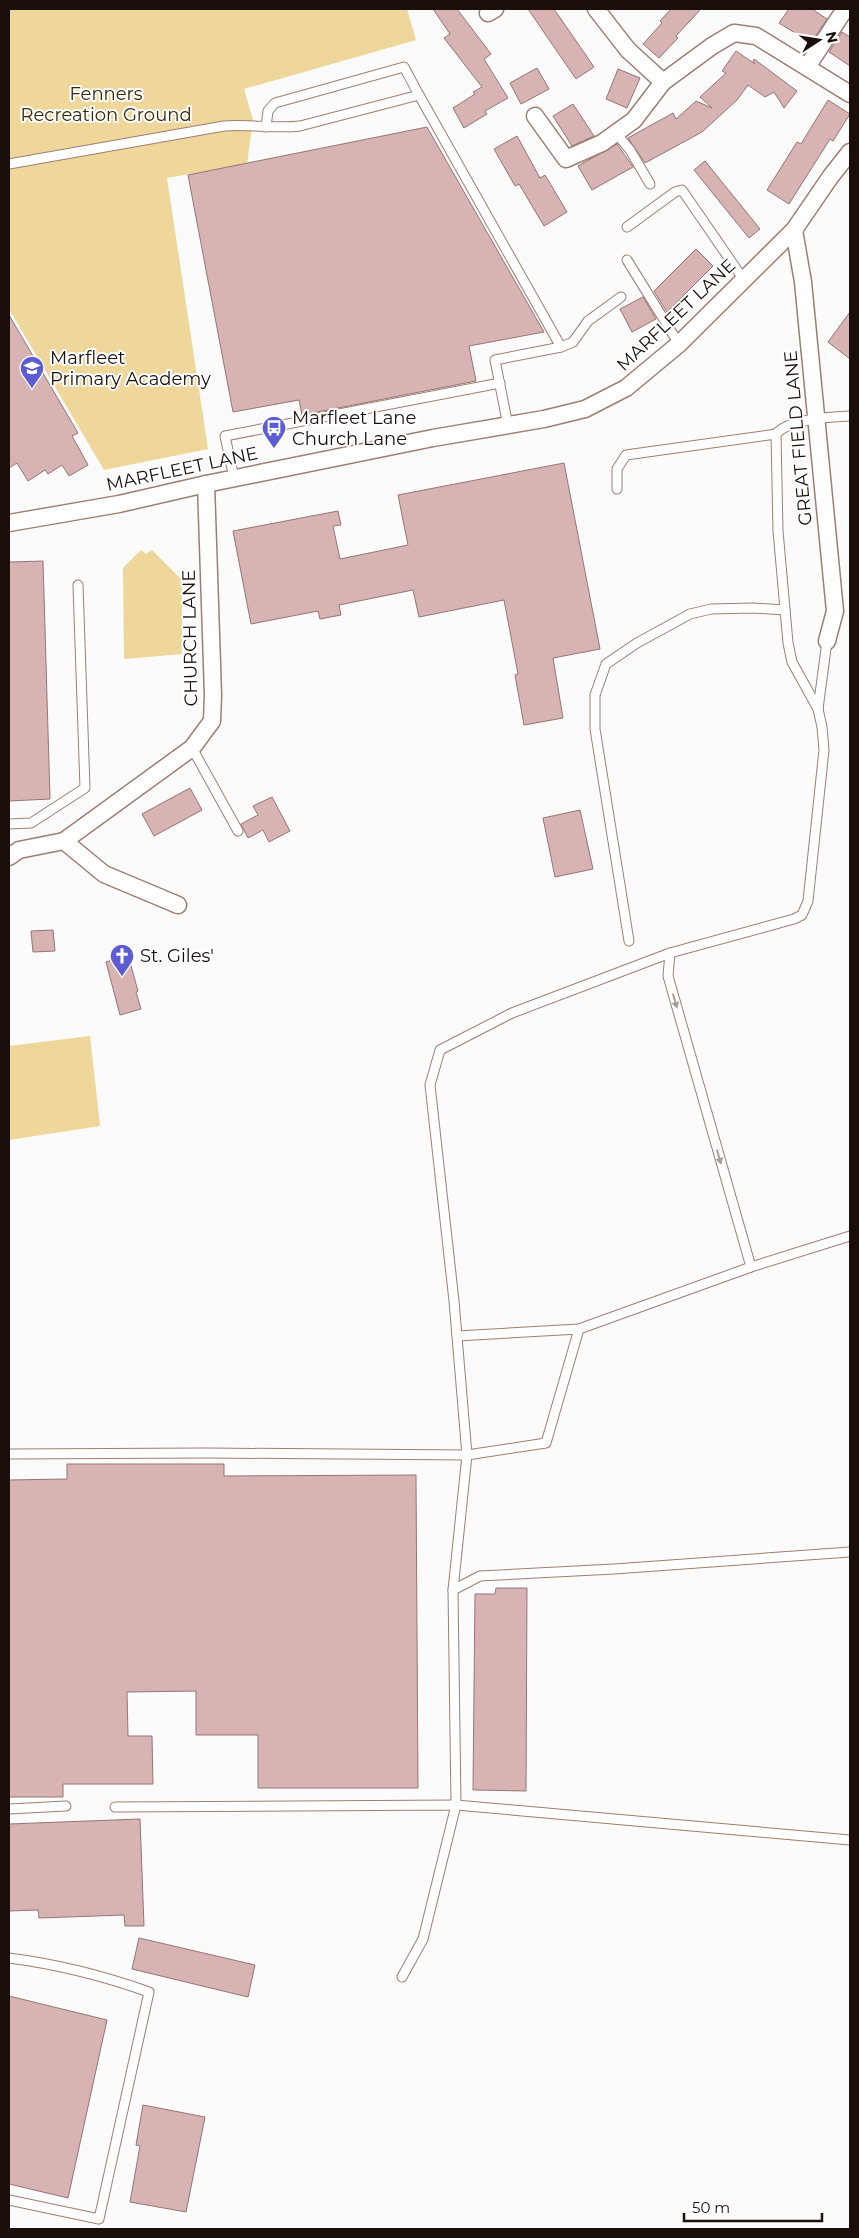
<svg xmlns="http://www.w3.org/2000/svg" width="859" height="2238" font-family="Montserrat,sans-serif">
	<style>
		.green { fill: #efd69a }
		.building { fill: #d8b3b4; stroke: #967475 }
		.lines { fill: none; stroke-linecap: round; stroke-linejoin: round }
		.lane-casing { stroke: #9e7e73; stroke-width: 11 }
		.street-casing { stroke: #9e7e73; stroke-width: 19 }
		.lane { stroke: #fff; stroke-width: 9 }
		.street { stroke: #fff; stroke-width: 16 }
		.oneway { fill: #a39f9d }
		.labels { text-anchor: middle; dominant-baseline: central; stroke-width: 4; stroke-linejoin: round; paint-order: stroke }
		.park-label { font-size: 18px; fill: #352804; stroke: #fff }
		.street-label { font-size: 18px; fill: #190e0a; stroke: #fff }
		.poi-label { font-size: 18px; fill: #190e0a; stroke: #fff; text-anchor: start }
	</style>
	<rect width="100%" height="100%" fill="#fbfbfb"/>
	<g class="green">
		<path d="M 9,9 L 407,9 L 416,40 L 244,89 L 253,120 L 247,164 L 167,178 L 208,449 L 104,470 L 9,309 Z"/>
		<path d="M 141,550 L 146,554 L 152,550 L 182,580 L 182,654 L 124,659 L 123,568 Z"/>
		<path d="M 90,1036 L 100,1126 L 9,1140 L 9,1046 Z"/>
	</g>
	<g class="building">
		<path d="M 433,9 L 457,9 L 491,54 L 484,59 L 508,98 L 485,111 L 487,114 L 464,128 L 453,108 L 475,94 L 473,92 L 482,87 L 444,38 L 450,34 Z"/>
		<path d="M 528,9 L 554,9 L 594,67 L 576,79 Z"/>
		<path d="M 671,9 L 701,9 L 676,36 L 678,38 L 659,58 L 643,44 L 662,23 L 660,21 Z"/>
		<path d="M 789,9 L 812,9 L 827,19 L 811,43 L 779,23 Z"/>
		<path d="M 842,32 L 850,37 L 850,66 L 829,52 Z"/>
		<path d="M 736,51 L 755,64 L 753,61 L 754,59 L 797,91 L 784,108 L 774,92 L 765,97 L 748,85 L 737,100 L 702,132 L 645,163 L 628,138 L 673,113 L 676,119 L 696,101 L 712,108 L 700,97 L 726,73 L 722,71 Z"/>
		<path d="M 537,68 L 549,89 L 521,104 L 510,83 Z"/>
		<path d="M 618,69 L 640,78 L 627,108 L 606,99 Z"/>
		<path d="M 828,100 L 850,114 L 833,141 L 830,139 L 789,204 L 767,190 L 797,142 L 801,144 Z"/>
		<path d="M 573,104 L 594,136 L 572,146 L 553,116 Z"/>
		<path d="M 427,127 L 544,332 L 469,346 L 476,381 L 302,415 L 299,400 L 233,412 L 188,175 Z"/>
		<path d="M 517,136 L 540,178 L 545,175 L 567,212 L 544,226 L 519,184 L 515,186 L 494,149 Z"/>
		<path d="M 617,144 L 633,167 L 592,190 L 578,166 Z"/>
		<path d="M 705,161 L 760,229 L 749,238 L 694,170 Z"/>
		<path d="M 696,249 L 713,266 L 667,312 L 654,291 Z"/>
		<path d="M 643,297 L 656,319 L 632,332 L 620,309 Z"/>
		<path d="M 850,312 L 850,359 L 828,342 Z"/>
		<path d="M 9,315 L 78,433 L 72,436 L 88,465 L 69,476 L 62,465 L 48,474 L 45,470 L 28,481 L 17,463 L 9,468 Z"/>
		<path d="M 564,463 L 600,649 L 553,658 L 563,718 L 524,725 L 515,675 L 518,674 L 504,600 L 419,617 L 413,590 L 339,605 L 341,615 L 320,619 L 318,611 L 251,624 L 233,531 L 338,511 L 341,525 L 333,526 L 340,559 L 408,545 L 398,495 Z"/>
		<path d="M 43,561 L 50,799 L 9,801 L 9,562 Z"/>
		<path d="M 190,788 L 202,810 L 154,836 L 142,814 Z"/>
		<path d="M 272,797 L 290,831 L 269,842 L 263,830 L 248,838 L 241,824 L 258,815 L 253,806 Z"/>
		<path d="M 580,810 L 593,869 L 555,877 L 543,818 Z"/>
		<path d="M 53,930 L 55,951 L 33,952 L 31,931 Z"/>
		<path d="M 128,955 L 138,991 L 136,992 L 141,1009 L 120,1015 L 106,962 Z"/>
		<path d="M 67,1464 L 224,1464 L 224,1476 L 416,1475 L 418,1788 L 258,1788 L 258,1735 L 196,1735 L 196,1691 L 127,1692 L 128,1736 L 152,1736 L 153,1784 L 63,1784 L 63,1797 L 9,1797 L 9,1480 L 67,1479 Z"/>
		<path d="M 496,1588 L 527,1588 L 526,1791 L 473,1790 L 475,1594 L 495,1594 Z"/>
		<path d="M 140,1819 L 144,1926 L 125,1926 L 124,1915 L 39,1918 L 38,1910 L 9,1911 L 9,1824 Z"/>
		<path d="M 139,1938 L 255,1965 L 248,1997 L 132,1969 Z"/>
		<path d="M 9,1996 L 107,2020 L 68,2198 L 9,2184 Z"/>
		<path d="M 143,2105 L 205,2117 L 186,2212 L 130,2202 L 140,2146 L 136,2145 Z"/>
	</g>
	<g class="lines">
		<defs>
			<g id="lane">
				<path d="M 266,127 L 268,111 L 275,103 L 404,67 L 419,95"/>
				<path d="M 616,133 L 630,150 L 650,184"/>
				<path d="M 9,164 L 224,126 C 250,124 275,129 300,126 L 419,95 L 561,347 L 495,360 L 508,426"/>
				<path d="M 627,227 L 675,192 L 682,190 L 744,280"/>
				<path d="M 627,260 L 679,344"/>
				<path d="M 561,347 L 573,342 L 588,321 L 621,297"/>
				<path d="M 234,478 L 225,436 L 500,383"/>
				<path d="M 617,489 L 617,469 L 626,455 L 776,434"/>
				<path d="M 818,709 L 827,641"/>
				<path d="M 192,748 L 238,831"/>
				<path d="M 9,824 L 31,823 L 85,788 L 78,585"/>
				<path d="M 629,941 L 595,729 L 595,695 L 606,664 L 637,643 L 690,614 L 711,609 L 752,608 L 785,610"/>
				<path d="M 670,953 L 668,976 L 751,1267"/>
				<path d="M 457,1336 L 579,1329 L 751,1267 L 850,1236"/>
				<path d="M 9,1454 L 206,1453 L 467,1455 L 546,1443 L 579,1329"/>
				<path d="M 453,1590 L 467,1455 L 454,1301 L 430,1085 L 440,1050 L 512,1013 L 670,953 L 794,919 L 802,915 L 808,901 L 824,750 L 822,727 L 818,709 L 792,662 L 788,643 L 778,531 L 776,434 C 789,419 830,417 850,416"/>
				<path d="M 115,1807 L 456,1805 L 850,1840"/>
				<path d="M 9,1809 L 66,1806"/>
				<path d="M 9,1958 C 56,1964 104,1976 149,1992 L 99,2219 L 9,2200"/>
				<path d="M 402,1977 L 423,1939 L 456,1805 L 453,1590 L 480,1576 L 614,1569 L 850,1552"/>
			</g>
			<g id="street">
				<path d="M 596,9 L 628,50 L 663,82 L 712,46 L 734,33 L 756,36 L 850,94"/>
				<path d="M 488,13 L 495,9"/>
				<path d="M 807,67 L 845,9"/>
				<path d="M 535,116 L 566,159 L 602,143 L 634,120 L 663,82"/>
				<path d="M 794,230 L 803,282 L 835,611 L 827,641"/>
				<path d="M 9,523 L 119,504 L 206,484 L 433,438 L 544,419 L 585,409 L 626,388 L 679,344 L 794,230 L 831,176 L 850,152"/>
				<path d="M 9,857 L 19,850 L 64,841"/>
				<path d="M 178,905 L 104,874 L 64,841 L 192,748 L 212,721 L 213,695 L 206,484"/>
			</g>
		</defs>
		<use href="#lane" class="lane-casing"/>
		<use href="#street" class="street-casing"/>
		<use href="#lane" class="lane"/>
		<use href="#street" class="street"/>
	</g>
	<defs><path id="oneway-solid" d="M-6-.8H1V-3.2L6.5 0L1 3.2V.8H-6Z" transform="scale(1.25)"/></defs>
	<g class="oneway">
		<use href="#oneway-solid" transform="translate(675 1001) rotate(74)"/>
		<use href="#oneway-solid" transform="translate(719 1157) rotate(74)"/>
	</g>
	<defs>
		<symbol id="school-pin" viewBox="-11 -11 22 30"><path d="M0 17L-7.5 6A9.5 9.5 0 1 1 7.5 6Z" fill="#5e5cd4" stroke="#fff"/><path d="M0-5L7-2L0 1L-7-2ZM-4 1L0 2.5L4 1V4Q0 6-4 4Z" fill="#fff"/></symbol>
		<symbol id="bus-pin" viewBox="-11 -11 22 30"><path d="M0 17L-7.5 6A9.5 9.5 0 1 1 7.5 6Z" fill="#5e5cd4" stroke="#fff"/><path d="M-5-6H5V4H4V6H2V4H-2V6H-4V4H-5ZM-3.5-4V0h7V-4ZM-3.5 1.2v1.5H-2V1.2ZM2 1.2v1.5H3.5V1.2Z" fill="#fff"/></symbol>
		<symbol id="church-pin" viewBox="-11 -11 22 30"><path d="M0 17L-7.5 6A9.5 9.5 0 1 1 7.5 6Z" fill="#5e5cd4" stroke="#fff"/><path d="M-1.2-6h2.4v3.5h3.3v2.4h-3.3V6h-2.4V-.1h-3.3v-2.4h3.3Z" fill="#fff"/></symbol>
	</defs>
	<g fill-rule="evenodd">
		<use href="#school-pin" x="18" y="354" width="28" height="38"/>
		<use href="#bus-pin" x="260" y="414" width="28" height="38"/>
		<use href="#church-pin" x="108" y="942" width="28" height="38"/>
	</g>
	<g class="labels">
		<g class="park-label">
			<text x="106" y="94">Fenners<tspan x="106" dy="21">Recreation Ground</tspan></text>
		</g>
		<g class="street-label">
			<text transform="translate(676 315) rotate(-43)">MARFLEET LANE</text>
			<text transform="translate(798 438) rotate(-95)">GREAT FIELD LANE</text>
			<text transform="translate(182 469) rotate(-12)">MARFLEET LANE</text>
			<text transform="translate(190 638) rotate(-91)">CHURCH LANE</text>
		</g>
		<g class="poi-label">
			<text x="50" y="358">Marfleet<tspan x="50" dy="21">Primary Academy</tspan></text>
			<text x="292" y="418">Marfleet Lane<tspan x="292" dy="21">Church Lane</tspan></text>
			<text x="140" y="956">St. Giles'</text>
		</g>
	</g>
	<rect width="859" height="2238" fill="none" stroke="#190e0a" stroke-width="20"/>
	<g transform="translate(819 40) rotate(78)" stroke="#ffffff" stroke-width="4" paint-order="stroke">
	<path d="M0-4L9 19L0 12L-9 19Z" fill="#190e0a"/>
	<text y="-8" font-size="14" font-weight="bold" text-anchor="middle" fill="#190e0a">N</text>
	</g>
	<path d="M684 2213v8h138v-8" fill="none" stroke="#190e0a" stroke-width="2.5"/>
	<text x="692" y="2213" font-size="15" fill="#190e0a" stroke="#ffffff" stroke-width="4" paint-order="stroke">50 m</text>
</svg>
